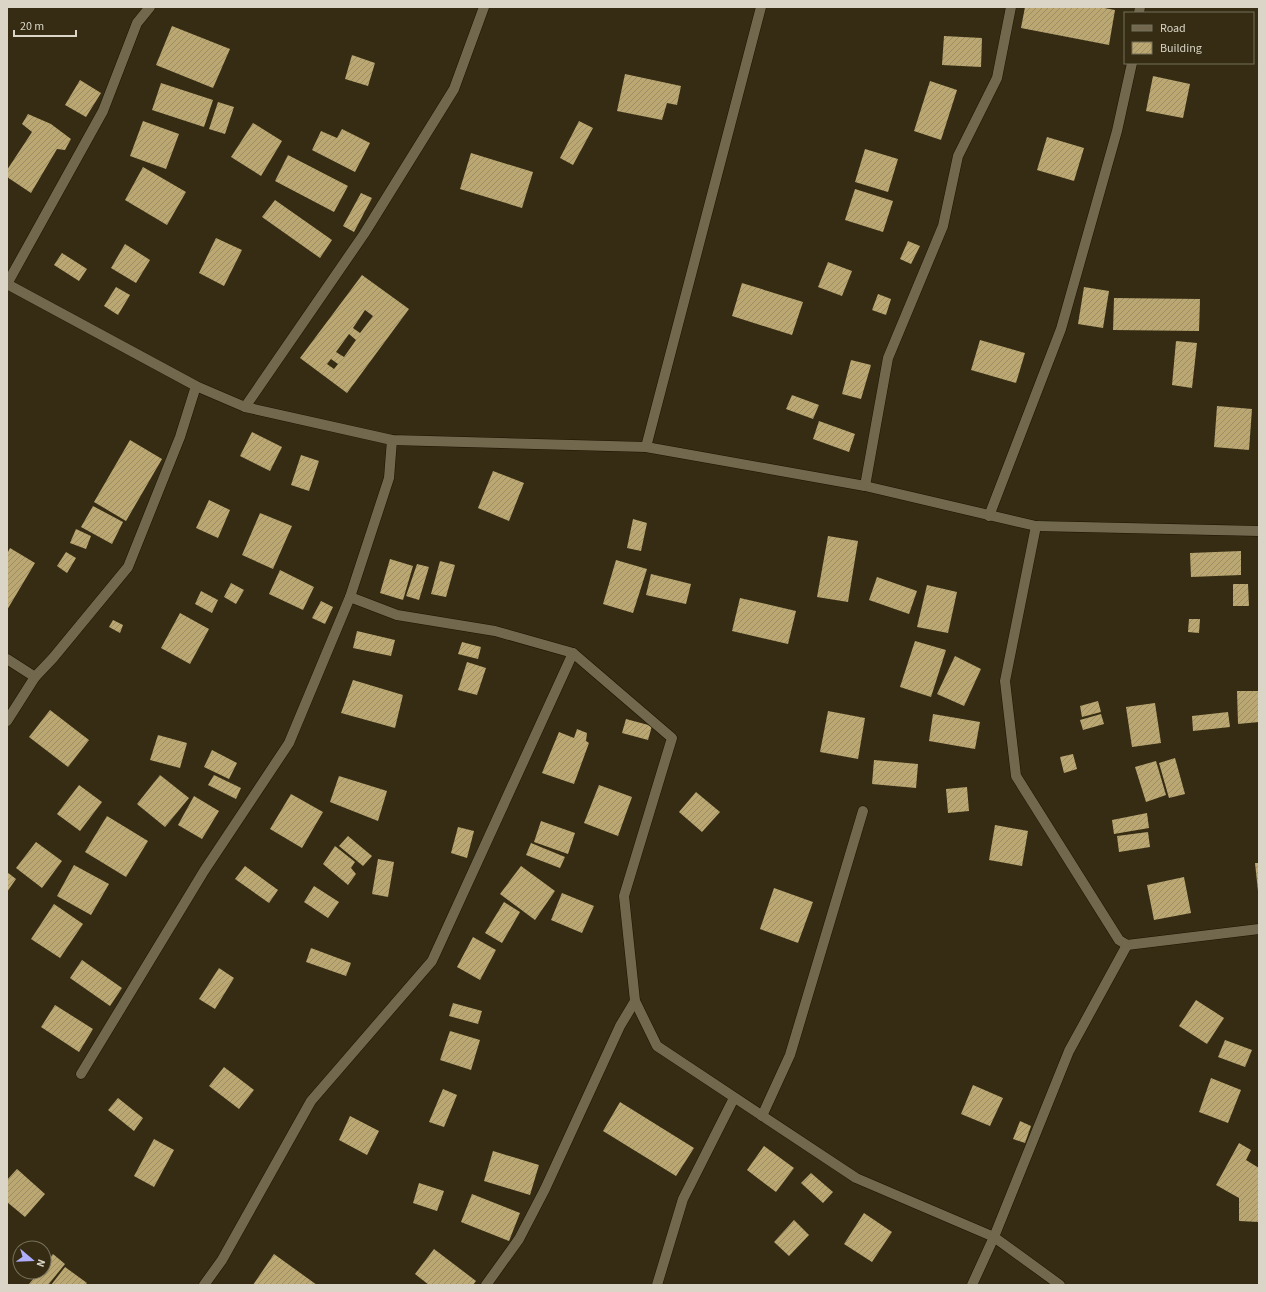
<svg xmlns="http://www.w3.org/2000/svg" width="1266" height="1292" font-family="'Source Sans 3',sans-serif">
	<style>
		.building { fill: url(#building-hatch); fill-rule: evenodd }
		.lines { fill: none; stroke-linecap: round; stroke-linejoin: round }
		.minor-casing { stroke: #1d1400; stroke-width: 11 }
		.minor { stroke: #72684e; stroke-width: 10 }
	</style>
	<defs>
		<pattern id="building-hatch" width="6" height="6" patternUnits="userSpaceOnUse"><rect width="6" height="6" fill="#baa772"/><path d="M-1 1l2-2M0 6l6-6M5 7l2-2" fill="none" stroke="#9c8d64"/></pattern>
	</defs>
	<rect width="100%" height="100%" fill="#352c13"/>
	<g class="building">
		<path d="M 1025,7 L 1099,7 L 1115,10 L 1109,45 L 1021,28 Z"/>
		<path d="M 172,26 L 230,49 L 213,88 L 156,65 Z"/>
		<path d="M 944,36 L 982,38 L 981,67 L 942,65 Z"/>
		<path d="M 352,55 L 375,63 L 368,86 L 345,79 Z"/>
		<path d="M 625,74 L 681,86 L 677,105 L 667,103 L 662,120 L 617,111 Z"/>
		<path d="M 1153,76 L 1190,84 L 1183,118 L 1146,111 Z"/>
		<path d="M 80,80 L 101,93 L 86,117 L 65,105 Z"/>
		<path d="M 930,81 L 957,90 L 941,140 L 914,131 Z"/>
		<path d="M 161,83 L 213,100 L 204,127 L 152,110 Z"/>
		<path d="M 218,102 L 234,107 L 225,134 L 209,129 Z"/>
		<path d="M 28,114 L 51,124 L 71,139 L 65,150 L 57,149 L 31,193 L 7,177 L 7,170 L 32,132 L 22,124 Z"/>
		<path d="M 143,121 L 179,134 L 166,169 L 130,156 Z"/>
		<path d="M 579,121 L 593,128 L 573,165 L 560,158 Z"/>
		<path d="M 253,123 L 282,141 L 261,176 L 231,157 Z"/>
		<path d="M 342,129 L 370,143 L 355,172 L 312,150 L 321,131 L 337,138 Z"/>
		<path d="M 1047,137 L 1084,148 L 1074,181 L 1037,170 Z"/>
		<path d="M 865,149 L 898,159 L 888,192 L 855,182 Z"/>
		<path d="M 471,153 L 533,172 L 522,208 L 460,189 Z"/>
		<path d="M 288,155 L 348,186 L 334,212 L 275,181 Z"/>
		<path d="M 143,167 L 186,192 L 167,225 L 125,200 Z"/>
		<path d="M 855,189 L 893,201 L 883,232 L 845,220 Z"/>
		<path d="M 361,193 L 372,198 L 354,232 L 343,226 Z"/>
		<path d="M 275,200 L 332,240 L 320,258 L 262,217 Z"/>
		<path d="M 216,238 L 242,250 L 224,286 L 199,273 Z"/>
		<path d="M 908,241 L 920,246 L 911,264 L 900,259 Z"/>
		<path d="M 125,244 L 150,260 L 136,283 L 111,268 Z"/>
		<path d="M 62,253 L 87,269 L 79,281 L 54,265 Z"/>
		<path d="M 828,262 L 852,271 L 842,296 L 818,287 Z"/>
		<path d="M 362,275 L 409,309 L 347,393 L 300,358 ZM 365,310 L 373,316 L 360,333 L 353,328 ZM 349,334 L 356,340 L 344,357 L 336,352 ZM 331,359 L 338,364 L 334,369 L 327,364 Z"/>
		<path d="M 742,283 L 803,302 L 792,335 L 732,316 Z"/>
		<path d="M 116,287 L 130,295 L 118,315 L 104,306 Z"/>
		<path d="M 1084,287 L 1109,291 L 1103,328 L 1078,324 Z"/>
		<path d="M 878,294 L 891,299 L 886,315 L 872,310 Z"/>
		<path d="M 1114,298 L 1200,299 L 1199,331 L 1113,330 Z"/>
		<path d="M 980,340 L 1025,353 L 1016,383 L 971,370 Z"/>
		<path d="M 1176,341 L 1197,343 L 1192,388 L 1172,385 Z"/>
		<path d="M 851,360 L 871,365 L 861,399 L 842,394 Z"/>
		<path d="M 792,395 L 819,405 L 813,419 L 786,409 Z"/>
		<path d="M 1217,406 L 1252,409 L 1249,450 L 1214,447 Z"/>
		<path d="M 819,421 L 855,434 L 849,452 L 813,439 Z"/>
		<path d="M 252,432 L 282,447 L 270,471 L 240,456 Z"/>
		<path d="M 130,440 L 162,459 L 126,521 L 94,502 Z"/>
		<path d="M 301,455 L 319,461 L 309,491 L 291,485 Z"/>
		<path d="M 493,471 L 524,483 L 509,521 L 478,508 Z"/>
		<path d="M 209,500 L 230,510 L 218,538 L 196,528 Z"/>
		<path d="M 93,506 L 123,522 L 112,544 L 81,527 Z"/>
		<path d="M 260,513 L 292,526 L 273,569 L 242,555 Z"/>
		<path d="M 633,519 L 647,523 L 641,551 L 627,548 Z"/>
		<path d="M 76,529 L 91,536 L 86,549 L 70,543 Z"/>
		<path d="M 828,536 L 858,541 L 848,602 L 817,597 Z"/>
		<path d="M 10,548 L 35,563 L 7,610 L 7,554 Z"/>
		<path d="M 1241,551 L 1241,575 L 1191,577 L 1190,553 Z"/>
		<path d="M 66,552 L 76,558 L 67,573 L 57,566 Z"/>
		<path d="M 390,559 L 413,566 L 403,600 L 380,593 Z"/>
		<path d="M 616,560 L 647,569 L 633,613 L 603,604 Z"/>
		<path d="M 440,561 L 455,565 L 446,597 L 431,594 Z"/>
		<path d="M 417,564 L 429,567 L 419,600 L 406,596 Z"/>
		<path d="M 280,570 L 314,587 L 303,610 L 269,594 Z"/>
		<path d="M 651,574 L 691,584 L 686,604 L 646,595 Z"/>
		<path d="M 877,577 L 917,591 L 909,614 L 869,600 Z"/>
		<path d="M 231,583 L 244,590 L 236,604 L 224,597 Z"/>
		<path d="M 1233,584 L 1248,584 L 1249,606 L 1233,606 Z"/>
		<path d="M 927,585 L 957,592 L 948,633 L 917,627 Z"/>
		<path d="M 201,591 L 218,600 L 212,613 L 195,604 Z"/>
		<path d="M 740,598 L 796,611 L 788,644 L 732,631 Z"/>
		<path d="M 321,601 L 333,607 L 325,624 L 312,618 Z"/>
		<path d="M 180,613 L 209,629 L 190,664 L 161,648 Z"/>
		<path d="M 1189,619 L 1200,619 L 1199,633 L 1188,632 Z"/>
		<path d="M 113,620 L 123,625 L 120,633 L 109,627 Z"/>
		<path d="M 357,631 L 395,640 L 391,656 L 353,648 Z"/>
		<path d="M 915,641 L 946,650 L 931,697 L 900,687 Z"/>
		<path d="M 462,642 L 481,647 L 478,659 L 458,654 Z"/>
		<path d="M 955,656 L 981,669 L 964,706 L 937,694 Z"/>
		<path d="M 467,662 L 486,668 L 477,695 L 458,690 Z"/>
		<path d="M 353,680 L 403,695 L 395,728 L 341,713 Z"/>
		<path d="M 1237,691 L 1259,691 L 1259,722 L 1238,724 Z"/>
		<path d="M 1098,701 L 1101,712 L 1082,717 L 1080,706 Z"/>
		<path d="M 1155,703 L 1161,743 L 1132,747 L 1126,707 Z"/>
		<path d="M 50,710 L 89,740 L 68,767 L 29,737 Z"/>
		<path d="M 828,711 L 865,718 L 858,759 L 820,752 Z"/>
		<path d="M 1228,712 L 1230,727 L 1193,731 L 1192,716 Z"/>
		<path d="M 933,714 L 980,722 L 975,749 L 929,741 Z"/>
		<path d="M 1101,714 L 1104,724 L 1083,730 L 1080,720 Z"/>
		<path d="M 626,719 L 652,726 L 648,740 L 622,733 Z"/>
		<path d="M 577,729 L 587,733 L 586,741 L 589,743 L 574,784 L 542,773 L 559,732 L 574,738 Z"/>
		<path d="M 158,735 L 187,743 L 180,768 L 150,760 Z"/>
		<path d="M 212,750 L 237,763 L 229,779 L 204,767 Z"/>
		<path d="M 1073,754 L 1077,769 L 1064,773 L 1060,757 Z"/>
		<path d="M 1175,758 L 1185,794 L 1169,798 L 1159,763 Z"/>
		<path d="M 874,760 L 918,764 L 916,788 L 872,784 Z"/>
		<path d="M 1156,761 L 1166,795 L 1146,802 L 1135,767 Z"/>
		<path d="M 160,775 L 189,798 L 165,827 L 137,804 Z"/>
		<path d="M 214,775 L 241,788 L 236,799 L 208,785 Z"/>
		<path d="M 339,776 L 387,791 L 378,821 L 330,802 Z"/>
		<path d="M 79,785 L 102,802 L 80,831 L 57,814 Z"/>
		<path d="M 599,785 L 632,797 L 618,836 L 584,823 Z"/>
		<path d="M 967,787 L 969,811 L 948,813 L 946,789 Z"/>
		<path d="M 696,792 L 720,812 L 702,832 L 679,812 Z"/>
		<path d="M 291,794 L 323,812 L 302,848 L 270,829 Z"/>
		<path d="M 194,796 L 219,811 L 202,839 L 178,825 Z"/>
		<path d="M 1147,813 L 1149,828 L 1114,834 L 1112,820 Z"/>
		<path d="M 107,816 L 148,841 L 126,877 L 85,852 Z"/>
		<path d="M 541,821 L 575,833 L 568,854 L 534,842 Z"/>
		<path d="M 995,825 L 1028,831 L 1022,866 L 989,860 Z"/>
		<path d="M 458,827 L 474,831 L 467,858 L 451,853 Z"/>
		<path d="M 1148,832 L 1150,847 L 1119,852 L 1117,836 Z"/>
		<path d="M 348,836 L 372,856 L 363,866 L 339,846 Z"/>
		<path d="M 36,842 L 62,861 L 42,888 L 16,868 Z"/>
		<path d="M 531,843 L 565,857 L 560,868 L 526,855 Z"/>
		<path d="M 335,846 L 355,862 L 351,868 L 356,874 L 348,885 L 323,864 Z"/>
		<path d="M 378,859 L 394,862 L 388,897 L 372,894 Z"/>
		<path d="M 1255,863 L 1259,863 L 1259,891 L 1258,891 Z"/>
		<path d="M 74,865 L 109,884 L 91,915 L 57,896 Z"/>
		<path d="M 245,866 L 278,890 L 269,903 L 235,879 Z"/>
		<path d="M 521,866 L 555,891 L 535,920 L 500,894 Z"/>
		<path d="M 7,872 L 16,879 L 7,892 Z"/>
		<path d="M 1184,877 L 1191,913 L 1154,920 L 1147,885 Z"/>
		<path d="M 314,886 L 339,902 L 328,918 L 304,902 Z"/>
		<path d="M 774,888 L 813,902 L 798,943 L 760,929 Z"/>
		<path d="M 562,893 L 594,906 L 582,933 L 551,920 Z"/>
		<path d="M 504,902 L 520,912 L 502,943 L 485,933 Z"/>
		<path d="M 54,904 L 83,924 L 60,958 L 31,939 Z"/>
		<path d="M 473,937 L 496,950 L 480,980 L 457,967 Z"/>
		<path d="M 311,948 L 351,963 L 346,976 L 306,962 Z"/>
		<path d="M 82,960 L 122,988 L 110,1006 L 70,978 Z"/>
		<path d="M 219,968 L 234,978 L 215,1009 L 199,999 Z"/>
		<path d="M 1196,1000 L 1224,1018 L 1207,1044 L 1179,1026 Z"/>
		<path d="M 453,1003 L 482,1011 L 478,1024 L 449,1016 Z"/>
		<path d="M 55,1005 L 93,1029 L 79,1052 L 41,1027 Z"/>
		<path d="M 450,1031 L 480,1040 L 471,1070 L 440,1060 Z"/>
		<path d="M 1225,1040 L 1252,1050 L 1245,1067 L 1218,1057 Z"/>
		<path d="M 224,1067 L 254,1090 L 239,1109 L 209,1086 Z"/>
		<path d="M 1211,1078 L 1241,1090 L 1228,1123 L 1199,1112 Z"/>
		<path d="M 973,1085 L 1003,1098 L 990,1126 L 961,1114 Z"/>
		<path d="M 443,1089 L 457,1095 L 444,1127 L 429,1122 Z"/>
		<path d="M 118,1098 L 143,1118 L 134,1131 L 108,1110 Z"/>
		<path d="M 620,1102 L 694,1148 L 676,1176 L 603,1131 Z"/>
		<path d="M 350,1116 L 379,1131 L 367,1155 L 339,1140 Z"/>
		<path d="M 1020,1121 L 1031,1126 L 1025,1143 L 1013,1139 Z"/>
		<path d="M 154,1139 L 174,1150 L 154,1187 L 134,1176 Z"/>
		<path d="M 1239,1143 L 1251,1150 L 1246,1160 L 1259,1168 L 1259,1222 L 1239,1221 L 1239,1198 L 1216,1185 Z"/>
		<path d="M 764,1146 L 794,1168 L 776,1192 L 747,1170 Z"/>
		<path d="M 493,1151 L 539,1165 L 530,1195 L 484,1181 Z"/>
		<path d="M 17,1169 L 45,1194 L 25,1217 L 7,1202 L 7,1180 Z"/>
		<path d="M 811,1173 L 833,1192 L 823,1203 L 801,1183 Z"/>
		<path d="M 419,1183 L 444,1191 L 437,1211 L 413,1203 Z"/>
		<path d="M 472,1194 L 520,1213 L 509,1241 L 461,1222 Z"/>
		<path d="M 864,1213 L 892,1232 L 872,1262 L 844,1244 Z"/>
		<path d="M 794,1220 L 809,1235 L 789,1256 L 774,1242 Z"/>
		<path d="M 434,1249 L 476,1281 L 473,1285 L 429,1285 L 415,1274 Z"/>
		<path d="M 53,1254 L 65,1264 L 48,1285 L 31,1285 L 29,1284 L 39,1272 L 44,1272 L 44,1265 Z"/>
		<path d="M 274,1254 L 317,1285 L 253,1285 Z"/>
		<path d="M 65,1267 L 87,1283 L 85,1285 L 51,1285 Z"/>
	</g>
	<g class="lines">
		<defs>
			<g id="minor">
				<path d="M 1139,13 L 1140,7"/>
				<path d="M 7,284 L 196,386 L 245,407 L 392,440 L 646,447 L 865,486 L 1036,526 L 1259,531"/>
				<path d="M 7,284 L 103,111 L 137,23 L 150,7"/>
				<path d="M 245,407 L 364,234 L 454,89 L 484,7"/>
				<path d="M 646,447 L 761,7"/>
				<path d="M 865,486 L 888,358 L 943,226 L 958,156 L 997,78 L 1011,7"/>
				<path d="M 989,516 L 1061,329 L 1117,131 L 1132,63"/>
				<path d="M 1036,526 L 1005,681 L 1016,776 L 1119,940 L 1127,945 L 1259,929"/>
				<path d="M 7,659 L 35,677"/>
				<path d="M 7,721 L 35,677 L 53,658 L 128,567 L 180,437 L 196,386"/>
				<path d="M 635,1001 L 657,1046 L 856,1178 L 994,1237 L 1060,1285"/>
				<path d="M 81,1074 L 204,871 L 289,743 L 350,597 L 389,478 L 392,440"/>
				<path d="M 762,1116 L 790,1055 L 863,811"/>
				<path d="M 204,1285 L 222,1260 L 311,1101 L 432,961 L 573,653 L 495,631 L 397,615 L 350,597"/>
				<path d="M 486,1285 L 519,1239 L 545,1189 L 620,1026 L 635,1001 L 624,896 L 672,738 L 573,653"/>
				<path d="M 657,1285 L 683,1199 L 734,1098"/>
				<path d="M 972,1285 L 994,1237 L 1069,1051 L 1127,945"/>
			</g>
		</defs>
		<use href="#minor" class="minor-casing"/>
		<use href="#minor" class="minor"/>
	</g>
	<rect width="1266" height="1292" fill="none" stroke="#dad5c6" stroke-width="16"/>
	<rect x="1124" y="12" width="130" height="52" fill="#352c13" stroke="#77705b"/>
	<rect x="1132" y="25" width="20" height="6" fill="#72684e" stroke="#77705b"/>
	<text x="1160" y="32" font-size="12" fill="#dad5c6">Road</text>
	<rect x="1132" y="42" width="20" height="12" fill="url(#building-hatch)" stroke="#77705b"/>
	<text x="1160" y="52" font-size="12" fill="#dad5c6">Building</text>
	<g transform="translate(32 1260) rotate(109)"><circle r="19" fill="#352c13" stroke="#77705b"/>
	<path d="M0-3L7 15L0 10L-7 15Z" fill="#afaefa"/>
	<text y="-6" font-size="11" font-weight="bold" text-anchor="middle" fill="#dad5c6">N</text>
	</g>
	<path d="M14 30v6h62v-6" fill="none" stroke="#dad5c6" stroke-width="2"/>
	<text x="20" y="30" font-size="12" fill="#dad5c6" stroke="#352c13" stroke-width="3" paint-order="stroke">20 m</text>
</svg>
